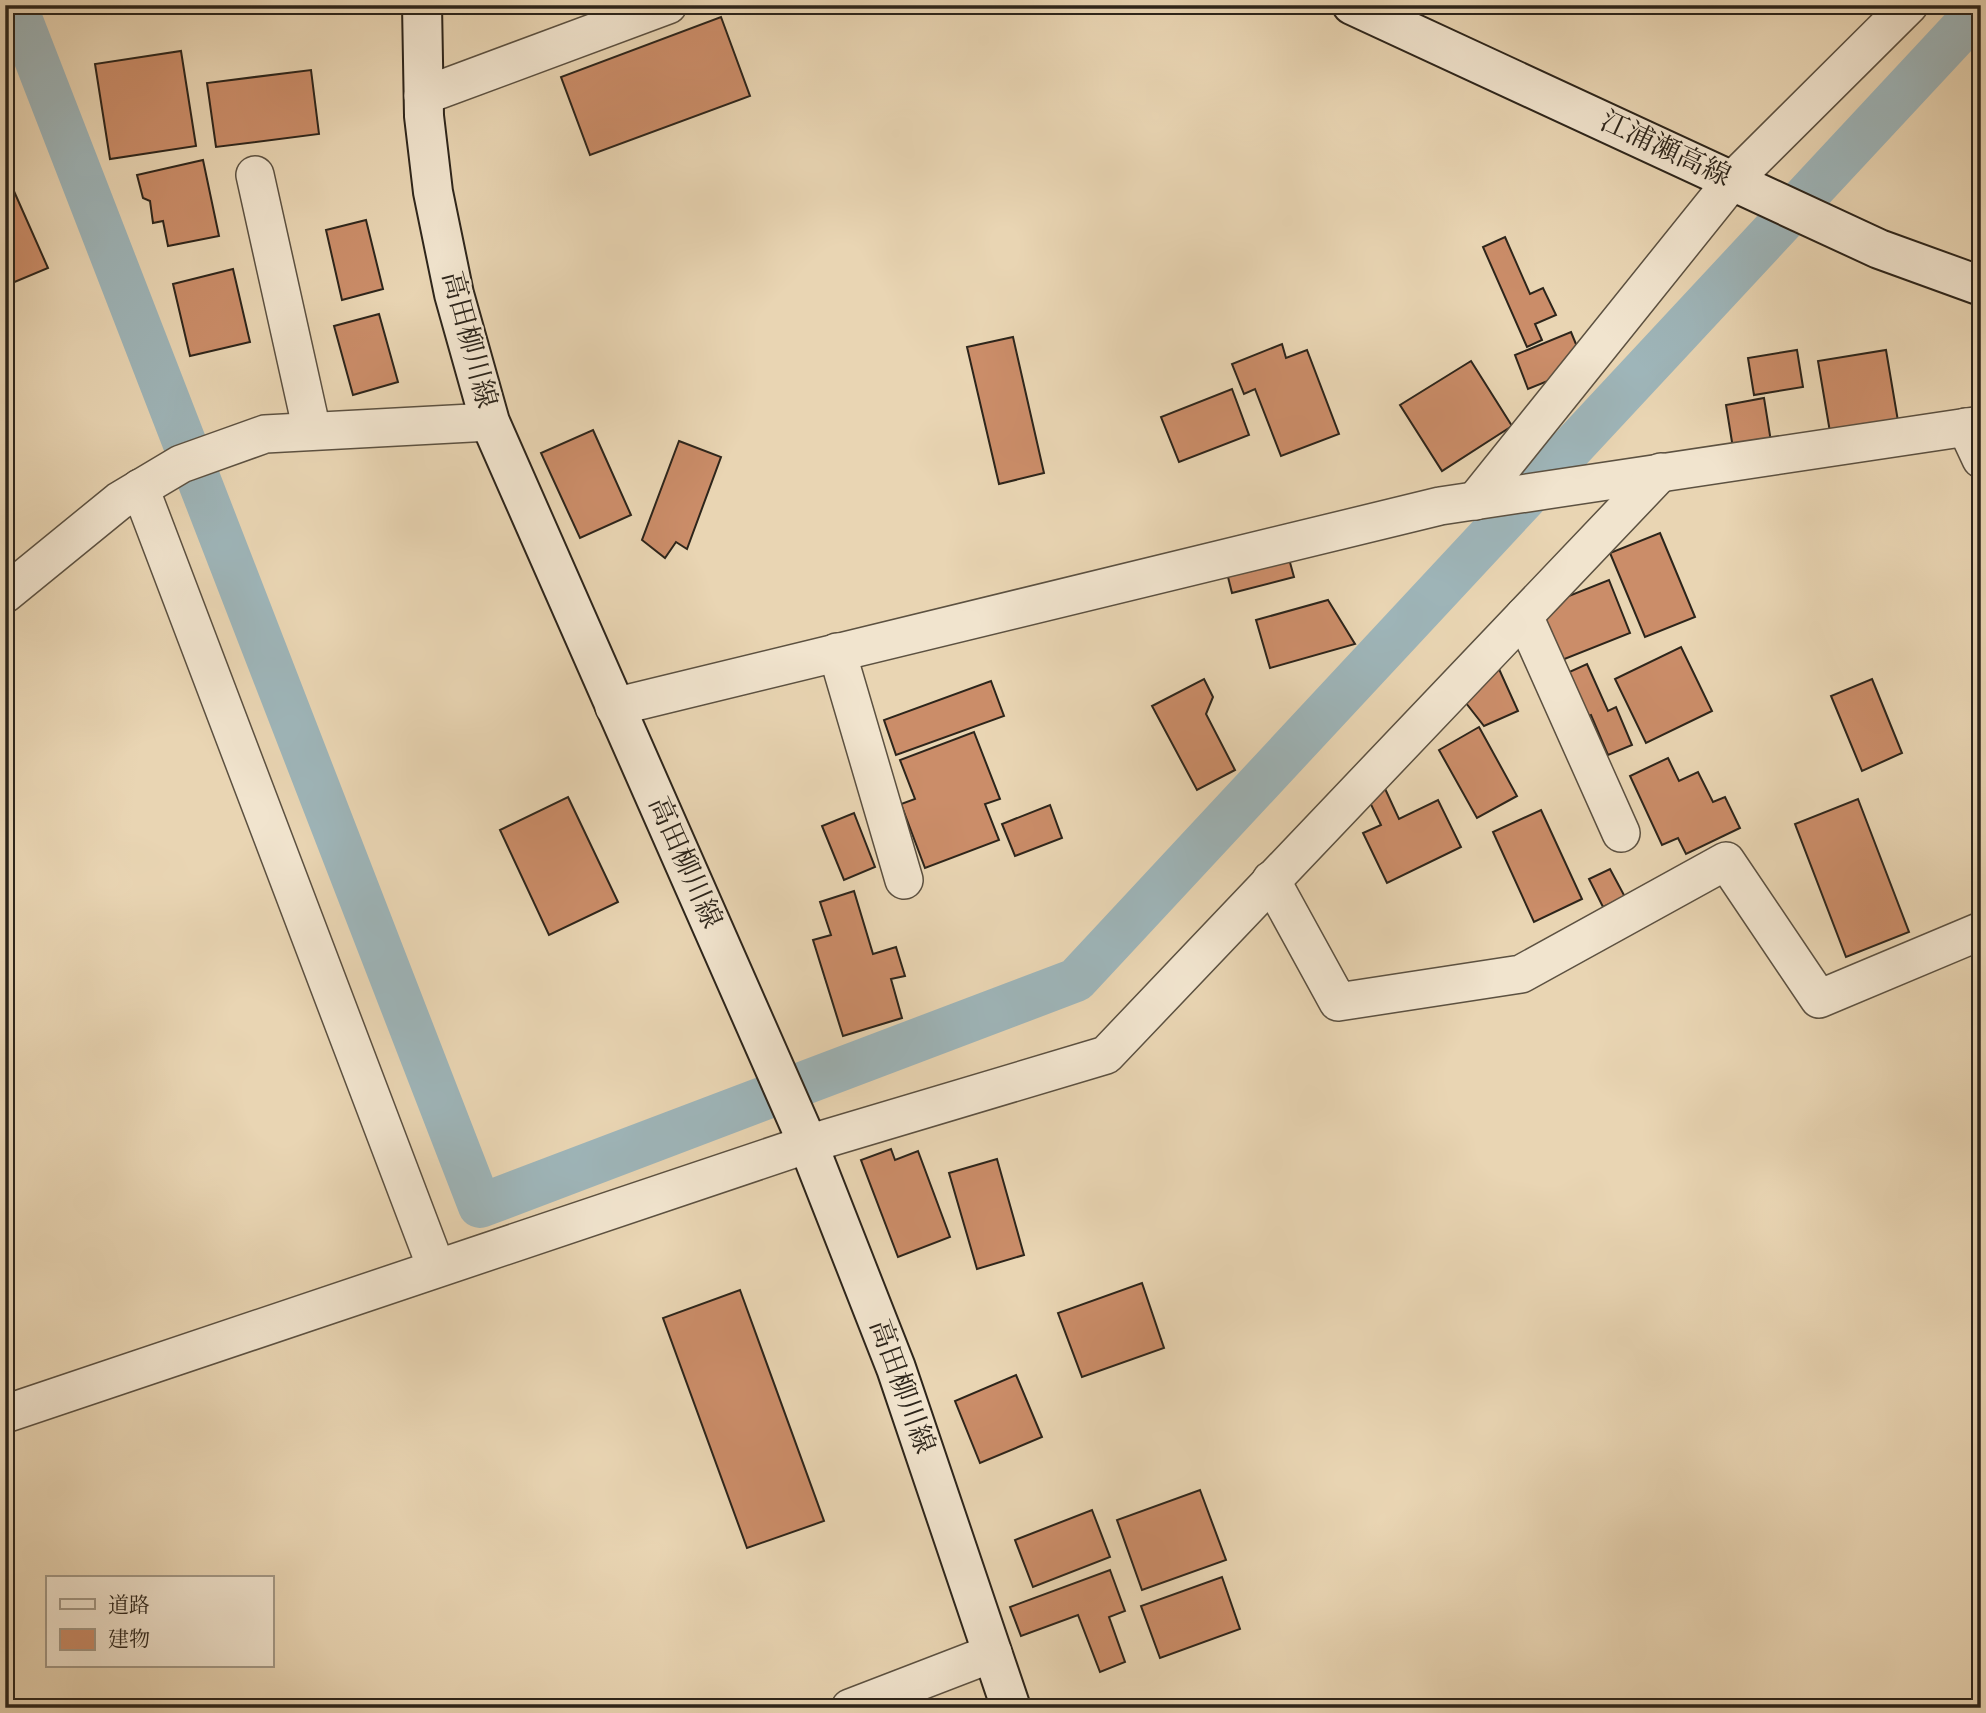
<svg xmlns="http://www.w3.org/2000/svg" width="1986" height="1713" font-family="'IM FELL English','Noto Serif JP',serif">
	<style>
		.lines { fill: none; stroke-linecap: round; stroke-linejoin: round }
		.canal { stroke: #9eb5b9; stroke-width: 44 }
		.building { fill: #cb8d69; stroke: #2d251b; stroke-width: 2 }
		.minor-casing { stroke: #5c5141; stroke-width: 40 }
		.secondary-casing { stroke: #2d251b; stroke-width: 42 }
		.minor { stroke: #f1e4ce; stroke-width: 37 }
		.secondary { stroke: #f1e4ce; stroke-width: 38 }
		.labels { text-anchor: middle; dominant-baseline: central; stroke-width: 5; stroke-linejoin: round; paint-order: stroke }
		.street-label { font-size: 28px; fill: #2d251b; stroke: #f1e4ce }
	</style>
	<rect width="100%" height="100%" fill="#e9d5b3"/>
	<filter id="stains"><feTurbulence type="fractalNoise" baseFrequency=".00286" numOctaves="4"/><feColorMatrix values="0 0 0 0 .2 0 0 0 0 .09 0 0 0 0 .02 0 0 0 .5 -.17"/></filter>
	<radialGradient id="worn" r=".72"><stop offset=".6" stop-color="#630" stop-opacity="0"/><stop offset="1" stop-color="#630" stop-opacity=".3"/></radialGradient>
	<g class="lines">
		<path class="canal" d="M 15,5 L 480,1206 L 1076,980 L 1981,8"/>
	</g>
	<g class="building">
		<path d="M 721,17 L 750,96 L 590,155 L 561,77 Z"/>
		<path d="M 181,51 L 196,146 L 110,159 L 95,64 Z"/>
		<path d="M 311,70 L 319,134 L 216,147 L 207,83 Z"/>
		<path d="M 203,160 L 219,236 L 168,246 L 163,221 L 153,223 L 150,201 L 143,198 L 137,175 Z"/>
		<path d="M 13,189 L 48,268 L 5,286 L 5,192 Z"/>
		<path d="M 366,220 L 383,289 L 342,300 L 326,230 Z"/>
		<path d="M 1505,237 L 1530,294 L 1543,288 L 1556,315 L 1535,324 L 1542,340 L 1527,347 L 1483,247 Z"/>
		<path d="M 233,269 L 250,342 L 190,356 L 173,284 Z"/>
		<path d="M 379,314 L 398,382 L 353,395 L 334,326 Z"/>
		<path d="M 1571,332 L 1585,366 L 1528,389 L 1515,355 Z"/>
		<path d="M 1013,337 L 1044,473 L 999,484 L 967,347 Z"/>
		<path d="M 1282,344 L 1286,358 L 1307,350 L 1339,434 L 1281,456 L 1255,389 L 1244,394 L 1232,364 Z"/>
		<path d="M 1797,350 L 1803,387 L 1754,395 L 1748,358 Z"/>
		<path d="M 1886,350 L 1899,427 L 1831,438 L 1818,361 Z"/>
		<path d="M 1471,361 L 1512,426 L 1442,471 L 1400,405 Z"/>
		<path d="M 1232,389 L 1249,435 L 1179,462 L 1161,417 Z"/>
		<path d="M 1764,398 L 1776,473 L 1738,479 L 1726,405 Z"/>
		<path d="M 593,430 L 631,515 L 580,538 L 541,453 Z"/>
		<path d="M 679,441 L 721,457 L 687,549 L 676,542 L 665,558 L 642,540 Z"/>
		<path d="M 1660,533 L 1695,617 L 1645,637 L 1610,553 Z"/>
		<path d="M 1286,548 L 1294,577 L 1232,593 L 1225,565 Z"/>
		<path d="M 1609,580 L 1630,633 L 1557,662 L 1536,609 Z"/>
		<path d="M 1328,600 L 1355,644 L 1270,668 L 1256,620 Z"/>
		<path d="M 1681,647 L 1712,711 L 1646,743 L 1615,679 Z"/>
		<path d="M 1494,658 L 1518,711 L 1484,726 L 1455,689 Z"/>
		<path d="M 1587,664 L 1608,711 L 1616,707 L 1632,745 L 1608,755 L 1591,715 L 1565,726 L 1545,683 Z"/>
		<path d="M 1204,679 L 1213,697 L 1206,714 L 1235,770 L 1197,790 L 1152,706 Z"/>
		<path d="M 1872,679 L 1902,753 L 1862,771 L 1831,696 Z"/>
		<path d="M 991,681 L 1004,716 L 896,755 L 884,720 Z"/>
		<path d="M 1479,727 L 1517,796 L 1477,818 L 1439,750 Z"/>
		<path d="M 974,732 L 1000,799 L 985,804 L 999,840 L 925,868 L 901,804 L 915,799 L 900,760 Z"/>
		<path d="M 1668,758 L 1679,781 L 1698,772 L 1713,802 L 1725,797 L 1740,828 L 1686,854 L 1678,838 L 1662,845 L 1630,776 Z"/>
		<path d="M 1381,780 L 1399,819 L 1438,800 L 1461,847 L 1387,883 L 1363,833 L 1381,825 L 1363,788 Z"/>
		<path d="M 568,797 L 618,902 L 549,935 L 500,830 Z"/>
		<path d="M 1858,799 L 1909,932 L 1846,957 L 1795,824 Z"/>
		<path d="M 1050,805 L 1062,838 L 1015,856 L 1002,824 Z"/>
		<path d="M 1541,810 L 1582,899 L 1534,922 L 1493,832 Z"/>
		<path d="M 854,813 L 875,867 L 844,880 L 822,826 Z"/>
		<path d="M 1610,869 L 1625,897 L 1603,907 L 1589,879 Z"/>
		<path d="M 854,891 L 873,954 L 896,947 L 905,976 L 891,979 L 902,1018 L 843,1036 L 813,940 L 831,935 L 820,902 Z"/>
		<path d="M 891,1149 L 895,1160 L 918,1151 L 950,1237 L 898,1257 L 861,1160 Z"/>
		<path d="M 997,1159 L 1024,1255 L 977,1269 L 949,1173 Z"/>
		<path d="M 1142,1283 L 1164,1348 L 1082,1377 L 1058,1313 Z"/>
		<path d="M 740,1290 L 824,1521 L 747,1548 L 663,1318 Z"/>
		<path d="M 1016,1375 L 1042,1437 L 980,1463 L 955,1401 Z"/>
		<path d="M 1200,1490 L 1226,1560 L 1142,1590 L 1117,1520 Z"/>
		<path d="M 1092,1510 L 1110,1557 L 1033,1587 L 1015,1540 Z"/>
		<path d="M 1110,1570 L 1125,1611 L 1109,1617 L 1125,1662 L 1100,1672 L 1078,1615 L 1021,1636 L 1010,1607 Z"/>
		<path d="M 1222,1577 L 1240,1629 L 1160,1658 L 1141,1606 Z"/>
	</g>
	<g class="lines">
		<defs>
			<g id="minor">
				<path d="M 423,96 L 668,5"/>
				<path d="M 255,175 L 312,431"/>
				<path d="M 1966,427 L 1981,459"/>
				<path d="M 140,488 L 436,1267"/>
				<path d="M 1475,501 L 1732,181 L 1909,5"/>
				<path d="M 5,594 L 119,501 L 181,464 L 265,434 L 490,422"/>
				<path d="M 1524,616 L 1621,833"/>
				<path d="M 837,652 L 904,880"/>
				<path d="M 614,707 L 1440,506 L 1981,425"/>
				<path d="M 1271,880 L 1338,1002 L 1521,974 L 1726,861 L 1819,999 L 1981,931"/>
				<path d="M 5,1414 L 808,1144 L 1106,1055 L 1661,472"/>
				<path d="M 850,1708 L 993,1653"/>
			</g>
			<g id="secondary">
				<path d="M 422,5 L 424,116 L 433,192 L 454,294 L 490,422 L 808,1144 L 896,1368 L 1011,1708"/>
				<path d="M 1352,5 L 1879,249 L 1981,286"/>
			</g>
		</defs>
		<use href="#minor" class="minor-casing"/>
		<use href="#secondary" class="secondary-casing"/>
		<use href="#minor" class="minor"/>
		<use href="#secondary" class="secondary"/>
	</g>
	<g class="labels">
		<g class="street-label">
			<text transform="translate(1665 150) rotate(25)">江浦瀬高線</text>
			<text transform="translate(468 340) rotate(75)">高田柳川線</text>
			<text transform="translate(684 863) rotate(66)">高田柳川線</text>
			<text transform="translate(901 1387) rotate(70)">高田柳川線</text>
		</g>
	</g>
	<rect width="1986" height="1713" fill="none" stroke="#e9d5b3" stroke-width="28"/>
	<rect x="7" y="7" width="1972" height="1699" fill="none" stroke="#2d251b" stroke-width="3.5"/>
	<rect x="14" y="14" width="1958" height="1685" fill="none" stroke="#2d251b" stroke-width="2"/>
	<rect x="46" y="1576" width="228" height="91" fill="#f1e4ce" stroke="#a39886" stroke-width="2"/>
	<rect x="60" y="1599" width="35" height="10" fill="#f1e4ce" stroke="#a39886" stroke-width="2"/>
	<text x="108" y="1612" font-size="21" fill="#2d251b">道路</text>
	<rect x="60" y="1629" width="35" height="21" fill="#cb8d69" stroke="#a39886" stroke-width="2"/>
	<text x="108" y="1646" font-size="21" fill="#2d251b">建物</text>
	<rect width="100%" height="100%" filter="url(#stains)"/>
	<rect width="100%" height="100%" fill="url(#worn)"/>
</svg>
